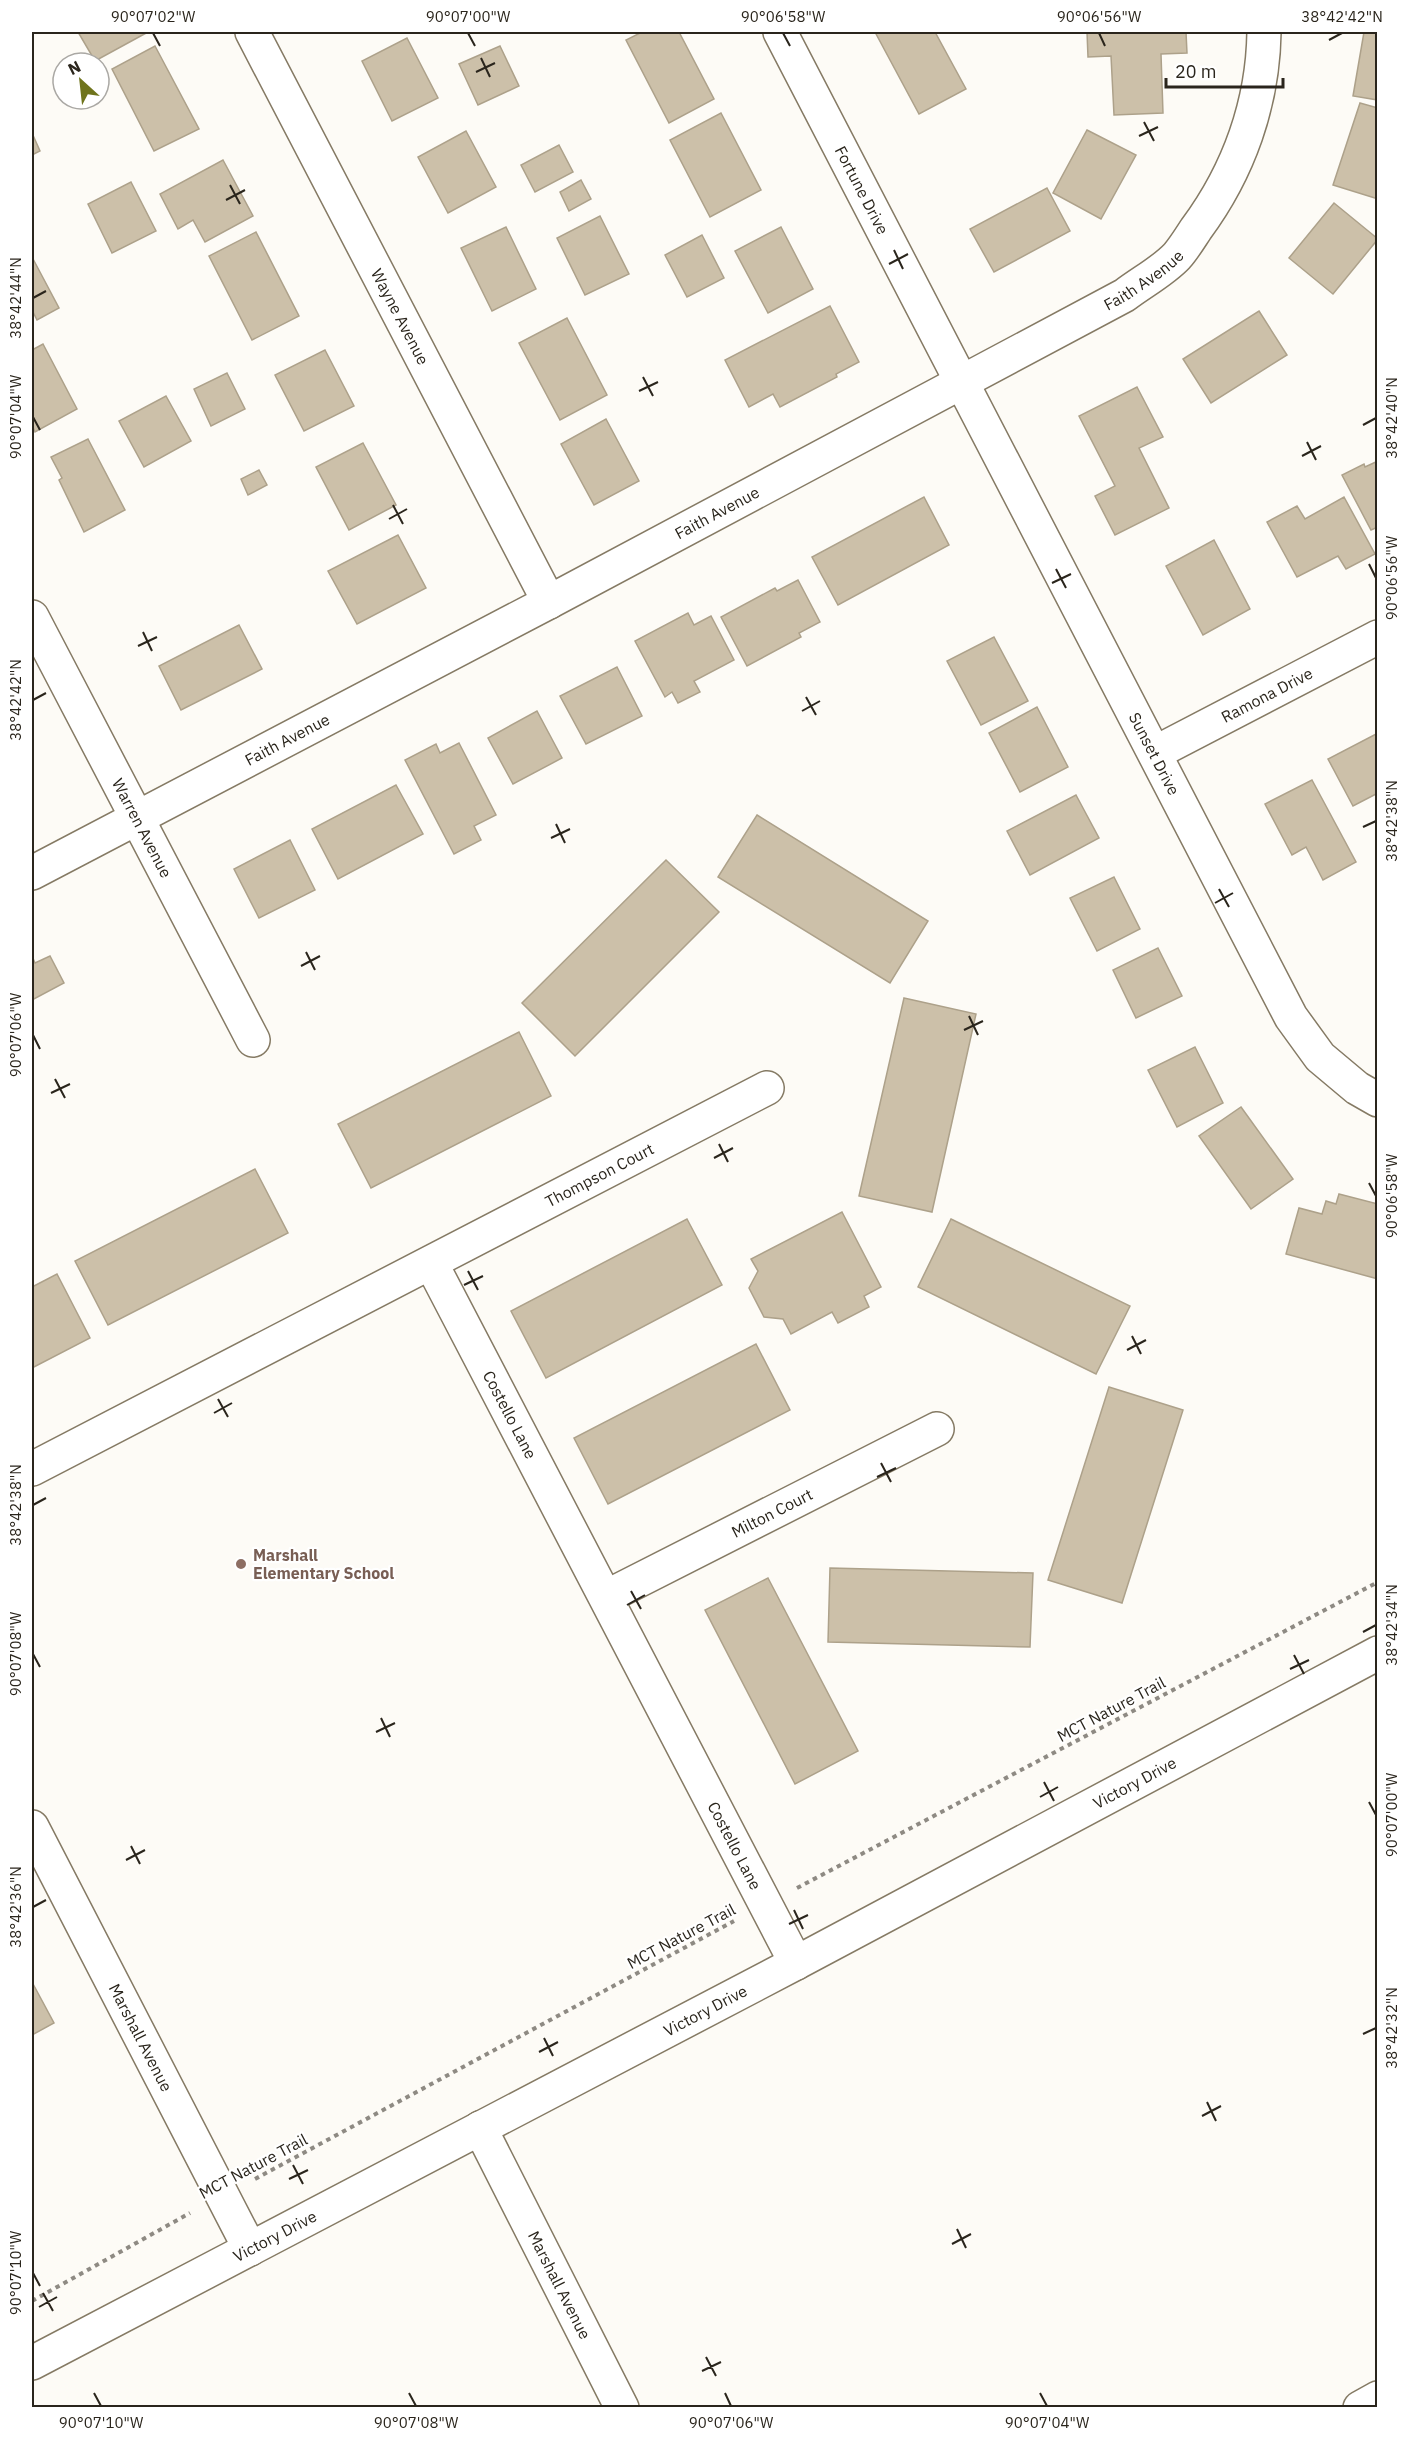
<svg xmlns="http://www.w3.org/2000/svg" width="1409" height="2439" font-family="'IBM Plex Sans',sans-serif">
	<style>
		.building { fill: #ccc0a9; stroke: #ada18a; stroke-width: 1.5 }
		.lines { fill: none; stroke-linecap: round; stroke-linejoin: round }
		.minor-casing { stroke: #857a64; stroke-width: 36 }
		.path { stroke: #8e8a83; stroke-width: 4; stroke-dasharray: 4.5 4.5; stroke-linecap: butt }
		.minor { stroke: #fff; stroke-width: 33 }
		.ticks { fill: none; stroke: #2a251c; stroke-width: 2 }
		.education-dot { fill: #8d6e63; stroke: #fff; stroke-width: 2 }
		.labels { text-anchor: middle; dominant-baseline: central; stroke-width: 4.5; stroke-linejoin: round; paint-order: stroke }
		.street-label { font-size: 16px; fill: #2a251c; stroke: #fff }
		.education-label { font-size: 16px; font-weight: bold; fill: #785e54; stroke: #fff; text-anchor: start }
		.neatline { fill: none; stroke: #2a251c; stroke-width: 2 }
		.ticks-label { font-size: 15px; text-anchor: middle; fill: #2a251c }
	</style>
	<rect width="100%" height="100%" fill="#fdfbf6"/>
	<g class="building">
		<path d="M 78,32 L 148,32 L 95,61 Z"/>
		<path d="M 642,32 L 679,32 L 714,99 L 669,123 L 626,40 Z"/>
		<path d="M 875,32 L 935,32 L 966,89 L 919,114 Z"/>
		<path d="M 1087,32 L 1186,32 L 1187,53 L 1161,54 L 1163,113 L 1114,115 L 1111,56 L 1088,57 Z"/>
		<path d="M 1364,32 L 1378,32 L 1378,100 L 1353,96 Z"/>
		<path d="M 407,38 L 438,98 L 392,121 L 362,61 Z"/>
		<path d="M 155,46 L 199,129 L 154,151 L 112,69 Z"/>
		<path d="M 500,46 L 519,86 L 478,105 L 459,64 Z"/>
		<path d="M 1360,103 L 1378,108 L 1378,199 L 1333,185 Z"/>
		<path d="M 721,113 L 761,190 L 710,217 L 670,140 Z"/>
		<path d="M 1087,130 L 1136,155 L 1101,219 L 1053,193 Z"/>
		<path d="M 466,131 L 496,187 L 448,213 L 418,157 Z"/>
		<path d="M 32,133 L 40,151 L 32,155 Z"/>
		<path d="M 559,145 L 573,172 L 535,192 L 521,165 Z"/>
		<path d="M 223,160 L 253,216 L 205,242 L 193,220 L 178,229 L 160,194 Z"/>
		<path d="M 581,180 L 591,199 L 569,211 L 560,192 Z"/>
		<path d="M 131,182 L 156,231 L 112,253 L 88,204 Z"/>
		<path d="M 1047,188 L 1070,231 L 994,272 L 970,229 Z"/>
		<path d="M 1334,203 L 1378,239 L 1333,294 L 1289,258 Z"/>
		<path d="M 600,216 L 629,274 L 585,295 L 557,238 Z"/>
		<path d="M 506,227 L 536,289 L 492,311 L 461,248 Z"/>
		<path d="M 781,227 L 813,289 L 768,313 L 735,251 Z"/>
		<path d="M 256,232 L 299,316 L 252,340 L 209,256 Z"/>
		<path d="M 702,235 L 724,278 L 687,297 L 665,255 Z"/>
		<path d="M 32,257 L 59,308 L 37,320 L 32,310 Z"/>
		<path d="M 830,306 L 859,362 L 836,374 L 837,377 L 780,407 L 773,394 L 749,407 L 725,360 Z"/>
		<path d="M 1259,311 L 1287,355 L 1211,403 L 1183,359 Z"/>
		<path d="M 567,318 L 607,395 L 560,420 L 519,343 Z"/>
		<path d="M 43,344 L 77,409 L 35,432 L 32,425 L 32,350 Z"/>
		<path d="M 325,350 L 354,406 L 304,431 L 275,375 Z"/>
		<path d="M 227,373 L 245,409 L 211,426 L 194,389 Z"/>
		<path d="M 1137,387 L 1163,437 L 1139,448 L 1169,508 L 1115,535 L 1095,496 L 1115,486 L 1079,416 Z"/>
		<path d="M 166,396 L 191,441 L 144,467 L 119,421 Z"/>
		<path d="M 606,419 L 639,481 L 594,505 L 561,444 Z"/>
		<path d="M 88,439 L 125,510 L 84,532 L 59,480 L 62,478 L 51,457 Z"/>
		<path d="M 363,443 L 396,505 L 349,530 L 316,467 Z"/>
		<path d="M 1378,461 L 1378,527 L 1371,530 L 1342,475 L 1364,464 L 1365,467 Z"/>
		<path d="M 259,470 L 267,485 L 248,495 L 241,479 Z"/>
		<path d="M 924,497 L 949,545 L 838,605 L 812,557 Z"/>
		<path d="M 1344,497 L 1375,554 L 1346,569 L 1338,556 L 1297,577 L 1267,522 L 1297,506 L 1305,519 Z"/>
		<path d="M 398,535 L 426,588 L 357,624 L 328,571 Z"/>
		<path d="M 1214,540 L 1250,609 L 1203,635 L 1166,566 Z"/>
		<path d="M 798,580 L 820,622 L 799,633 L 801,637 L 747,666 L 721,617 L 775,588 L 777,591 Z"/>
		<path d="M 688,613 L 694,625 L 711,616 L 734,660 L 694,681 L 700,692 L 678,703 L 672,692 L 665,697 L 635,641 Z"/>
		<path d="M 239,625 L 262,669 L 181,710 L 159,666 Z"/>
		<path d="M 994,637 L 1028,701 L 981,725 L 947,661 Z"/>
		<path d="M 617,667 L 642,716 L 586,744 L 560,696 Z"/>
		<path d="M 1037,707 L 1068,767 L 1020,792 L 989,733 Z"/>
		<path d="M 537,711 L 562,758 L 513,784 L 488,738 Z"/>
		<path d="M 1378,733 L 1378,793 L 1353,806 L 1328,759 Z"/>
		<path d="M 459,743 L 496,815 L 474,826 L 481,840 L 454,854 L 405,760 L 436,744 L 440,753 Z"/>
		<path d="M 1312,780 L 1356,862 L 1323,880 L 1306,847 L 1292,855 L 1265,804 Z"/>
		<path d="M 396,785 L 423,834 L 338,879 L 312,829 Z"/>
		<path d="M 1076,795 L 1099,838 L 1030,875 L 1007,831 Z"/>
		<path d="M 757,815 L 928,921 L 890,983 L 718,877 Z"/>
		<path d="M 290,840 L 315,890 L 259,918 L 234,869 Z"/>
		<path d="M 666,860 L 719,912 L 575,1056 L 522,1003 Z"/>
		<path d="M 1114,877 L 1140,929 L 1097,951 L 1070,898 Z"/>
		<path d="M 1158,948 L 1182,996 L 1136,1018 L 1113,970 Z"/>
		<path d="M 32,956 L 35,963 L 50,956 L 64,983 L 32,1000 Z"/>
		<path d="M 904,998 L 976,1014 L 932,1212 L 859,1196 Z"/>
		<path d="M 519,1032 L 551,1096 L 371,1188 L 338,1124 Z"/>
		<path d="M 1195,1047 L 1223,1103 L 1177,1127 L 1148,1070 Z"/>
		<path d="M 1241,1107 L 1293,1179 L 1251,1209 L 1199,1136 Z"/>
		<path d="M 255,1169 L 288,1233 L 108,1325 L 75,1261 Z"/>
		<path d="M 1339,1194 L 1378,1204 L 1378,1279 L 1286,1254 L 1299,1208 L 1322,1214 L 1326,1201 L 1336,1204 Z"/>
		<path d="M 842,1212 L 881,1287 L 864,1296 L 869,1307 L 838,1323 L 832,1312 L 791,1334 L 783,1319 L 764,1317 L 749,1288 L 758,1271 L 751,1259 Z"/>
		<path d="M 687,1219 L 722,1285 L 546,1378 L 511,1311 Z"/>
		<path d="M 951,1219 L 1130,1306 L 1096,1374 L 918,1287 Z"/>
		<path d="M 57,1274 L 90,1338 L 32,1368 L 32,1287 Z"/>
		<path d="M 756,1344 L 790,1410 L 608,1504 L 574,1438 Z"/>
		<path d="M 1109,1387 L 1183,1410 L 1122,1603 L 1048,1580 Z"/>
		<path d="M 830,1568 L 1033,1573 L 1030,1647 L 828,1642 Z"/>
		<path d="M 768,1578 L 858,1751 L 795,1784 L 705,1610 Z"/>
		<path d="M 32,1982 L 54,2023 L 32,2035 Z"/>
	</g>
	<g class="lines">
		<defs>
			<g id="minor">
				<path id="s1" d="M 252,32 L 549,602"/>
				<path id="s2" d="M 780,32 L 1291,1017 L 1320,1057 L 1357,1088 L 1378,1100"/>
				<path id="s3" d="M 32,617 L 253,1040"/>
				<path id="s4" d="M 1155,753 L 1378,637"/>
				<path id="s5" d="M 32,873 L 549,602 L 1125,295 C 1142,282 1163,271 1177,256 C 1184,248 1190,238 1196,229 C 1239,171 1263,103 1264,32"/>
				<path id="s6" d="M 431,1263 L 796,1963"/>
				<path id="s7" d="M 32,1469 L 767,1088"/>
				<path id="s8" d="M 606,1597 L 937,1429"/>
				<path id="s9" d="M 32,1827 L 250,2249"/>
				<path id="s10" d="M 480,2128 L 622,2408"/>
				<path id="s11" d="M 32,2363 L 796,1963 L 1378,1653"/>
				<path d="M 1360,2408 L 1378,2398"/>
			</g>
		</defs>
		<use href="#minor" class="minor-casing"/>
		<g class="path">
			<path d="M 797,1888 L 1378,1582"/>
			<path d="M 255,2179 L 734,1921"/>
			<path d="M 32,2301 L 190,2213"/>
		</g>
		<use href="#minor" class="minor"/>
	</g>
	<path class="ticks" d="M 153,33 L 160,46M 468,33 L 475,46M 783,33 L 790,46M 1099,33 L 1105,46M 1329,40 L 1342,33M 481,58 L 490,77M 476,72 L 495,63M 1144,122 L 1154,141M 1139,136 L 1158,127M 230,185 L 240,204M 226,200 L 245,190M 894,250 L 903,269M 889,264 L 908,254M 33,298 L 46,291M 643,377 L 653,396M 639,391 L 658,382M 33,417 L 40,430M 1363,425 L 1376,418M 1307,442 L 1316,460M 1302,456 L 1321,446M 393,505 L 403,524M 389,519 L 407,509M 1369,564 L 1376,578M 1056,569 L 1066,588M 1052,583 L 1071,574M 143,632 L 152,651M 138,646 L 157,637M 806,697 L 816,715M 33,700 L 46,693M 802,711 L 820,701M 556,824 L 565,843M 1363,827 L 1376,821M 551,838 L 570,829M 1219,889 L 1229,907M 1215,903 L 1233,893M 306,952 L 315,970M 301,966 L 320,956M 969,1016 L 978,1035M 964,1030 L 983,1021M 33,1035 L 40,1049M 55,1079 L 65,1098M 51,1093 L 70,1084M 719,1144 L 728,1162M 714,1158 L 733,1148M 1369,1183 L 1376,1196M 468,1271 L 478,1290M 464,1285 L 483,1276M 1132,1336 L 1141,1354M 1127,1350 L 1146,1340M 218,1399 L 228,1417M 214,1413 L 232,1403M 881,1463 L 891,1482M 877,1477 L 896,1468M 33,1505 L 46,1498M 631,1591 L 641,1609M 627,1605 L 645,1595M 1363,1632 L 1376,1625M 33,1654 L 40,1667M 1294,1655 L 1304,1674M 1290,1669 L 1309,1660M 381,1718 L 390,1737M 376,1732 L 395,1723M 1044,1782 L 1054,1801M 1040,1797 L 1058,1787M 1369,1802 L 1376,1815M 131,1846 L 140,1864M 126,1860 L 145,1850M 33,1907 L 46,1900M 794,1910 L 803,1929M 789,1924 L 808,1915M 1363,2034 L 1376,2028M 544,2038 L 553,2056M 539,2052 L 558,2042M 1207,2102 L 1216,2121M 1202,2116 L 1221,2106M 293,2165 L 303,2184M 289,2179 L 308,2170M 957,2229 L 966,2248M 952,2244 L 971,2234M 33,2273 L 40,2286M 43,2293 L 53,2311M 39,2307 L 57,2297M 706,2357 L 716,2376M 702,2371 L 721,2362M 94,2393 L 101,2406M 409,2393 L 416,2406M 725,2393 L 731,2406M 1040,2393 L 1047,2406"/>
	<circle class="education-dot" cx="241" cy="1564" r="6"/>
	<g class="labels">
		<g class="street-label">
			<text stroke="none"><textPath href="#s2" startOffset="178">Fortune Drive</textPath></text>
			<text stroke="none"><textPath href="#s5" startOffset="1260">Faith Avenue</textPath></text>
			<text stroke="none"><textPath href="#s1" startOffset="321">Wayne Avenue</textPath></text>
			<text stroke="none"><textPath href="#s5" startOffset="774">Faith Avenue</textPath></text>
			<text stroke="none"><textPath href="#s4" startOffset="126">Ramona Drive</textPath></text>
			<text stroke="none"><textPath href="#s5" startOffset="288">Faith Avenue</textPath></text>
			<text stroke="none"><textPath href="#s2" startOffset="813">Sunset Drive</textPath></text>
			<text stroke="none"><textPath href="#s3" startOffset="238">Warren Avenue</textPath></text>
			<text stroke="none"><textPath href="#s7" startOffset="639">Thompson Court</textPath></text>
			<text stroke="none"><textPath href="#s6" startOffset="171">Costello Lane</textPath></text>
			<text stroke="none"><textPath href="#s8" startOffset="186">Milton Court</textPath></text>
			<text transform="translate(1111 1709) rotate(-28)">MCT Nature Trail</text>
			<text stroke="none"><textPath href="#s11" startOffset="1246">Victory Drive</textPath></text>
			<text stroke="none"><textPath href="#s6" startOffset="657">Costello Lane</textPath></text>
			<text transform="translate(681 1936) rotate(-28)">MCT Nature Trail</text>
			<text stroke="none"><textPath href="#s11" startOffset="760">Victory Drive</textPath></text>
			<text stroke="none"><textPath href="#s9" startOffset="237">Marshall Avenue</textPath></text>
			<text transform="translate(253 2166) rotate(-28)">MCT Nature Trail</text>
			<text stroke="none"><textPath href="#s11" startOffset="274">Victory Drive</textPath></text>
			<text stroke="none"><textPath href="#s10" startOffset="176">Marshall Avenue</textPath></text>
		</g>
		<g class="education-label">
			<text x="253" y="1555">Marshall<tspan x="253" dy="18">Elementary School</tspan></text>
		</g>
	</g>
	<rect width="1409" height="2439" fill="none" stroke="#ffffff" stroke-width="66"/>
	<g transform="translate(81 81) rotate(333)"><circle r="28" fill="#ffffff" stroke="#aaa8a4" stroke-width="1.5"/>
	<path d="M0-4.5L10 22L0 15L-10 22Z" fill="#6f741c"/>
	<text y="-9" font-size="16" font-weight="bold" text-anchor="middle" fill="#2a251c">N</text>
	</g>
	<path d="M1166 78v9h117v-9" fill="none" stroke="#2a251c" stroke-width="3"/>
	<text x="1175" y="78" font-size="18" fill="#2a251c" stroke="#ffffff" stroke-width="4.5" paint-order="stroke">20 m</text>
	<rect x="33" y="33" width="1343" height="2373" class="neatline"/>
	<g class="ticks-label">
		<text x="153" y="22">90°07'02"W</text>
		<text x="468" y="22">90°07'00"W</text>
		<text x="783" y="22">90°06'58"W</text>
		<text x="1099" y="22">90°06'56"W</text>
		<text x="1342" y="22">38°42'42"N</text>
		<text transform="translate(16 298) rotate(-90)" y="5">38°42'44"N</text>
		<text transform="translate(16 417) rotate(-90)" y="5">90°07'04"W</text>
		<text transform="translate(1392 418) rotate(-90)" y="5">38°42'40"N</text>
		<text transform="translate(1392 578) rotate(-90)" y="5">90°06'56"W</text>
		<text transform="translate(16 700) rotate(-90)" y="5">38°42'42"N</text>
		<text transform="translate(1392 821) rotate(-90)" y="5">38°42'38"N</text>
		<text transform="translate(16 1035) rotate(-90)" y="5">90°07'06"W</text>
		<text transform="translate(1392 1196) rotate(-90)" y="5">90°06'58"W</text>
		<text transform="translate(16 1505) rotate(-90)" y="5">38°42'38"N</text>
		<text transform="translate(1392 1625) rotate(-90)" y="5">38°42'34"N</text>
		<text transform="translate(16 1654) rotate(-90)" y="5">90°07'08"W</text>
		<text transform="translate(1392 1815) rotate(-90)" y="5">90°07'00"W</text>
		<text transform="translate(16 1907) rotate(-90)" y="5">38°42'36"N</text>
		<text transform="translate(1392 2028) rotate(-90)" y="5">38°42'32"N</text>
		<text transform="translate(16 2273) rotate(-90)" y="5">90°07'10"W</text>
		<text x="101" y="2428">90°07'10"W</text>
		<text x="416" y="2428">90°07'08"W</text>
		<text x="731" y="2428">90°07'06"W</text>
		<text x="1047" y="2428">90°07'04"W</text>
	</g>
</svg>
